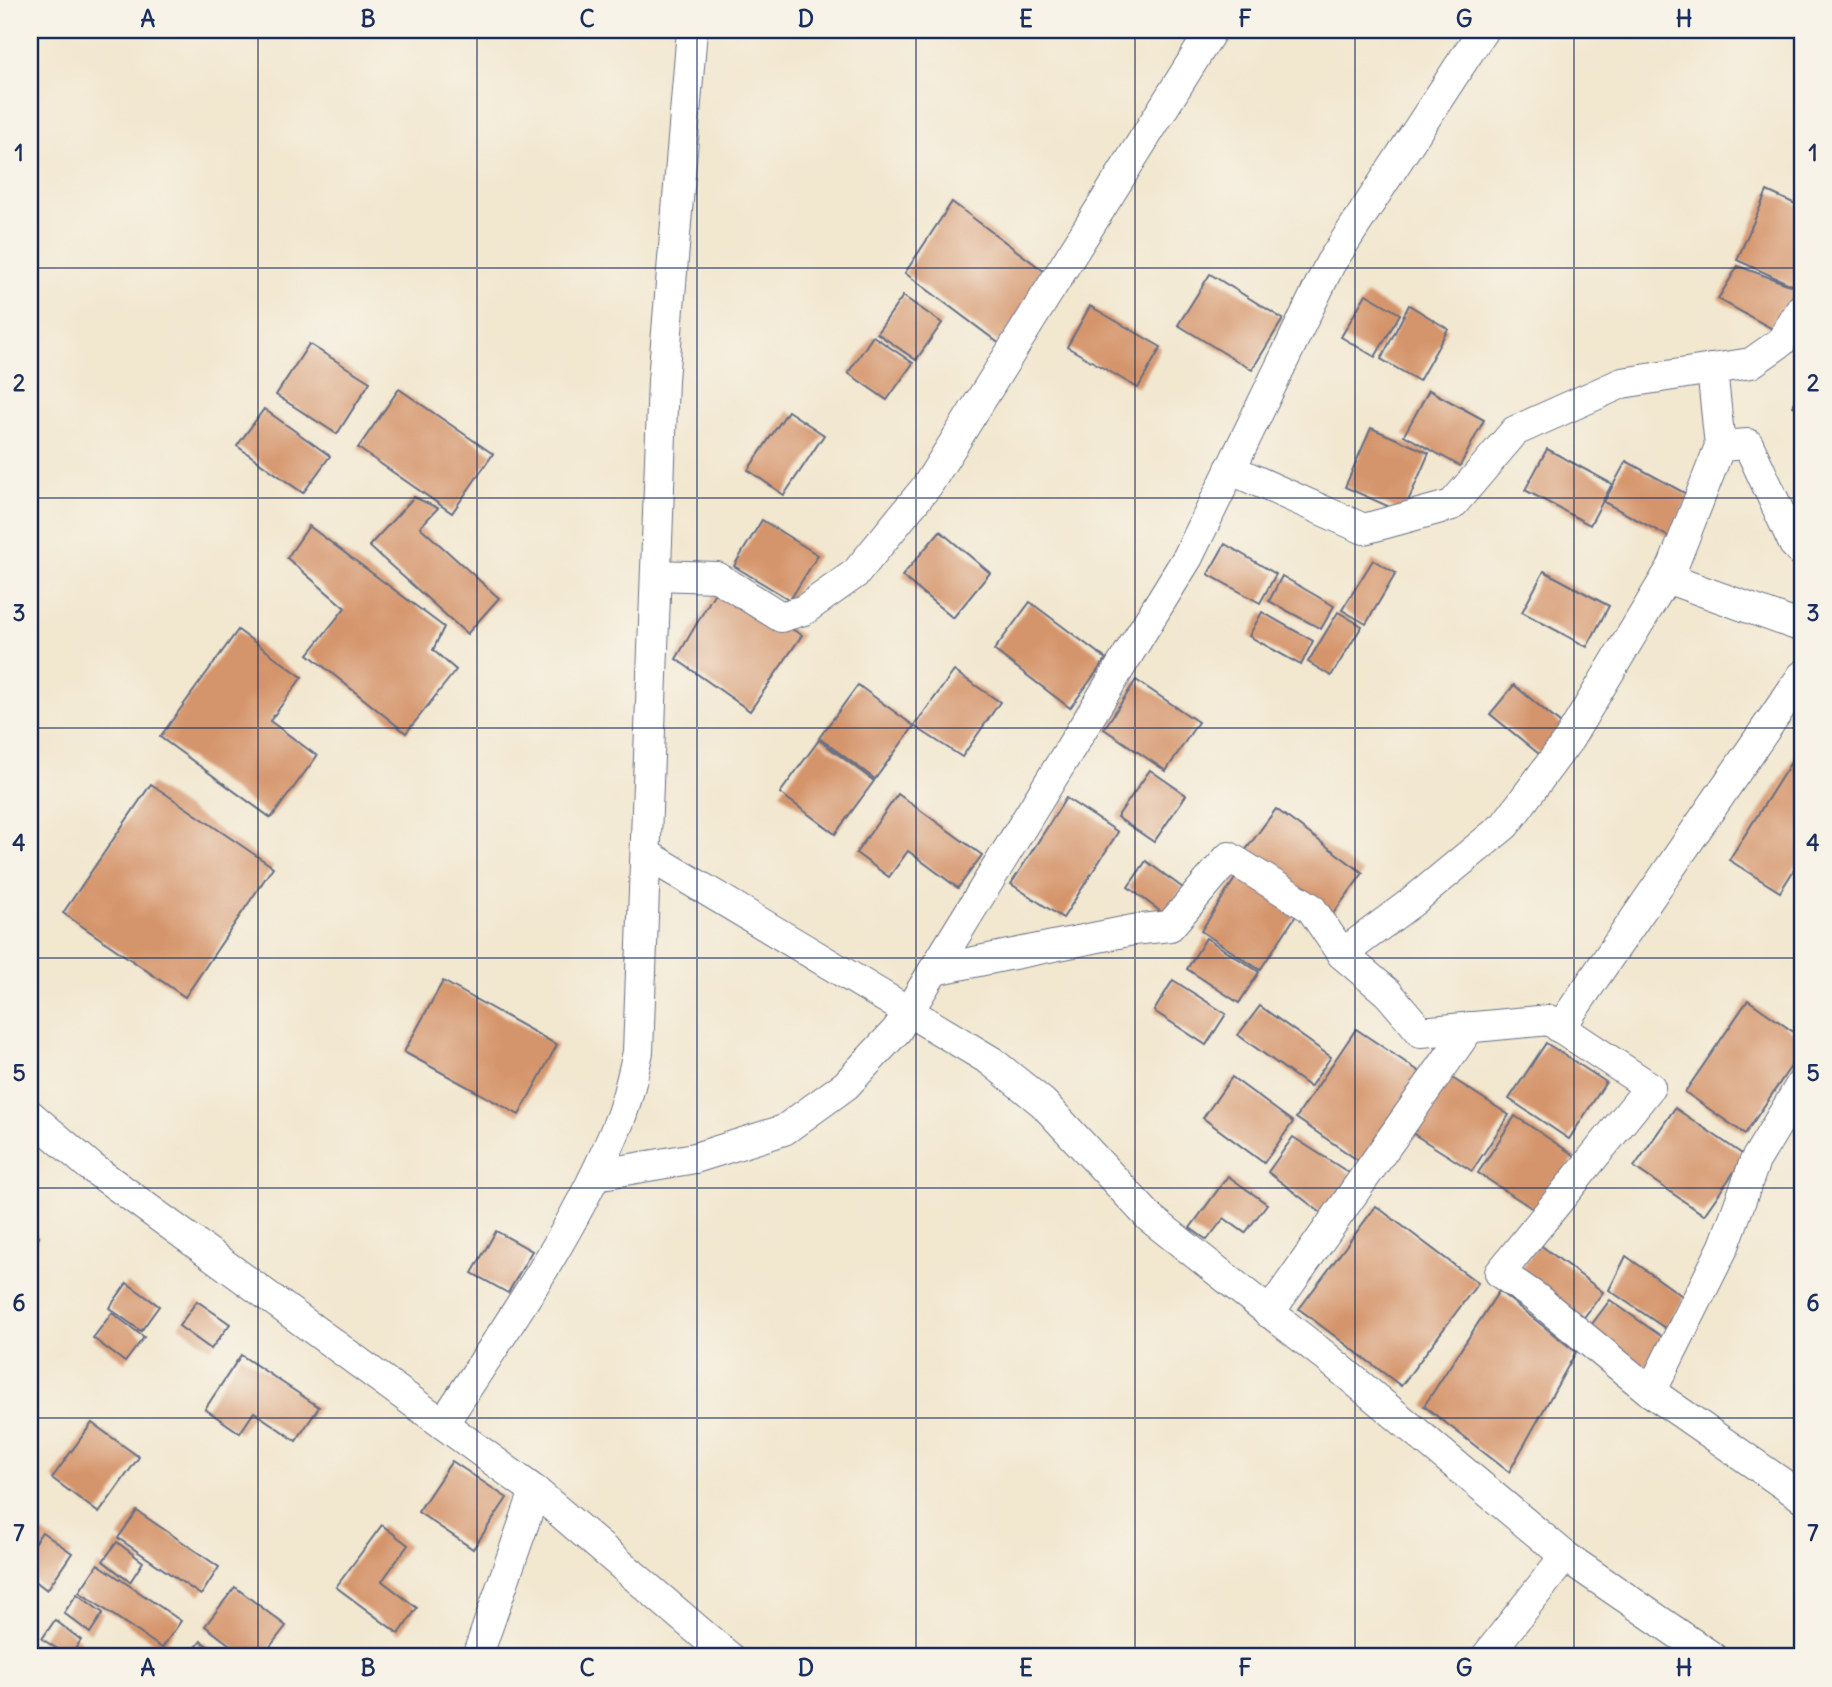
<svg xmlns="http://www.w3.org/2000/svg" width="1832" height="1687" font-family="Delius,sans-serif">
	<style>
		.building { fill: #d5956c }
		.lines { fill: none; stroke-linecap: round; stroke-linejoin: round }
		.street-casing { stroke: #666f86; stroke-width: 32 }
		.street { stroke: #fff; stroke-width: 30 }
		.grid { fill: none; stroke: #1b2f5e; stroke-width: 2; stroke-opacity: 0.55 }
		.neatline { fill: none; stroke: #1b2f5e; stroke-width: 2.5 }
		.grid-label { font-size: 23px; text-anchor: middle; font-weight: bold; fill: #1b2f5e }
	</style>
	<rect width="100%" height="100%" fill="#f7f3e8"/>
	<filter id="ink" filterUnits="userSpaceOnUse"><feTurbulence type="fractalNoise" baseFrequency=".0143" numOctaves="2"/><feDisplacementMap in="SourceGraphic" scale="14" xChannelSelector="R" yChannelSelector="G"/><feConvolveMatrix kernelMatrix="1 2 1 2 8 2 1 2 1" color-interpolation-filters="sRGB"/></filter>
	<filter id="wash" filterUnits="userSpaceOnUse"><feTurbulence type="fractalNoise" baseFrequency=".00686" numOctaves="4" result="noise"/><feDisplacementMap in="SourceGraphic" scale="28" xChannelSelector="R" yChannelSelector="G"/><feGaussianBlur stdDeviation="1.57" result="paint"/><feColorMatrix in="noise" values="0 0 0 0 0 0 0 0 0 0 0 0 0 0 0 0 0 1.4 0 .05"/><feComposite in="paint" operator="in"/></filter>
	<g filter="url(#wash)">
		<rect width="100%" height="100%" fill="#f2e7cf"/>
		<g id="blocks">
			<g class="building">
				<path d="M 1767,191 L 1802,207 L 1802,291 L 1776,331 L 1718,299 L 1738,266 L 1798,288 L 1737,260 Z"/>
				<path d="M 952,202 L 1049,275 L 1000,344 L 905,273 Z"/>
				<path d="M 1210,274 L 1283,319 L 1252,370 L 1178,325 Z"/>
				<path d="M 1366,294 L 1400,314 L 1375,357 L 1341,337 Z"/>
				<path d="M 903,296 L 942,323 L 916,360 L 877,333 Z"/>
				<path d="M 1409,305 L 1448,329 L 1419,381 L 1381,359 Z"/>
				<path d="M 1090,306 L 1161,347 L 1138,388 L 1067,347 Z"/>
				<path d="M 873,336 L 913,363 L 887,400 L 848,373 Z"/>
				<path d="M 309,344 L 370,382 L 337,434 L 276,395 Z"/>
				<path d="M 1802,386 L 1802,411 L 1793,406 Z"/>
				<path d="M 399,389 L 493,454 L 452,513 L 358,448 Z"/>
				<path d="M 1429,390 L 1484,420 L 1460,466 L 1404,435 Z"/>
				<path d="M 264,409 L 330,456 L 303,493 L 237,446 Z"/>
				<path d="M 788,411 L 824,435 L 784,495 L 748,470 Z"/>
				<path d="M 1371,428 L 1429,453 L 1403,513 L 1345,487 Z"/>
				<path d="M 1547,449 L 1612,484 L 1590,525 L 1525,490 Z"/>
				<path d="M 1626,461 L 1690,496 L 1669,537 L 1604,502 Z"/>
				<path d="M 414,497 L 438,508 L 420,527 L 499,598 L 467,634 L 369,546 Z"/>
				<path d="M 762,520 L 818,555 L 790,600 L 734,566 Z"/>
				<path d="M 309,526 L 444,627 L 433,650 L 456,670 L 406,733 L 308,654 L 345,608 L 287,558 Z"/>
				<path d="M 940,531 L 990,573 L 953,618 L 902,576 Z"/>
				<path d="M 1225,544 L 1276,574 L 1260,603 L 1208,574 Z"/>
				<path d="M 1373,560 L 1396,573 L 1366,624 L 1342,610 Z"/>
				<path d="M 1544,571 L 1609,606 L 1587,647 L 1522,612 Z"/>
				<path d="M 1282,576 L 1334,606 L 1321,629 L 1269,601 Z"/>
				<path d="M 718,587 L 802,635 L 750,711 L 676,659 Z"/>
				<path d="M 1030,602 L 1106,659 L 1070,708 L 994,650 Z"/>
				<path d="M 1262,612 L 1313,641 L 1301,665 L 1249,636 Z"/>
				<path d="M 1338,612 L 1362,626 L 1331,676 L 1308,662 Z"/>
				<path d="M 238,630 L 302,677 L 270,721 L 317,756 L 271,818 L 160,737 Z"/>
				<path d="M 954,671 L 1000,702 L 962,757 L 914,726 Z"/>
				<path d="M 1136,680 L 1198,722 L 1166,771 L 1104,729 Z"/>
				<path d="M 858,685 L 914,726 L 875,779 L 819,738 Z"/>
				<path d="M 1514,685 L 1567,729 L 1544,758 L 1490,714 Z"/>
				<path d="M 819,740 L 874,781 L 835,834 L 780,793 Z"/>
				<path d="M 1802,745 L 1802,857 L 1780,892 L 1729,860 Z"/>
				<path d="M 1150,770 L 1186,795 L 1154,842 L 1117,817 Z"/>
				<path d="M 151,784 L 273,867 L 185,997 L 63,913 Z"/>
				<path d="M 898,794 L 982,855 L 958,888 L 908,851 L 889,877 L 856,853 Z"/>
				<path d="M 1066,798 L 1118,832 L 1063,918 L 1011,884 Z"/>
				<path d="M 1276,809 L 1363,873 L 1332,915 L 1245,851 Z"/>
				<path d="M 1146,861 L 1183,888 L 1164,914 L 1128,887 Z"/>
				<path d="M 1238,874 L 1297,914 L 1260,970 L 1201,931 Z"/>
				<path d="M 1206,938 L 1259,972 L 1239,1003 L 1187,969 Z"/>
				<path d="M 1173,980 L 1226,1014 L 1206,1045 L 1154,1011 Z"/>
				<path d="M 443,981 L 557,1045 L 519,1115 L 404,1052 Z"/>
				<path d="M 1748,1000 L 1802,1038 L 1802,1050 L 1745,1134 L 1685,1092 Z"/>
				<path d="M 1260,1006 L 1331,1057 L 1310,1087 L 1238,1035 Z"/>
				<path d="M 1356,1029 L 1423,1074 L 1362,1163 L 1296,1118 Z"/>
				<path d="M 1546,1043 L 1606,1082 L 1569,1139 L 1509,1099 Z"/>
				<path d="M 1449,1076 L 1509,1115 L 1472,1171 L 1412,1133 Z"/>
				<path d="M 1232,1077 L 1293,1122 L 1264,1163 L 1203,1118 Z"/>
				<path d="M 1675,1108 L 1745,1156 L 1704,1215 L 1634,1167 Z"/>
				<path d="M 1515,1116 L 1575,1156 L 1538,1212 L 1478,1173 Z"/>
				<path d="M 1293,1137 L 1354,1176 L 1325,1216 L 1268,1172 Z"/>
				<path d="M 1228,1176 L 1267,1204 L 1245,1233 L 1224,1218 L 1207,1240 L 1190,1228 Z"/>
				<path d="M 1376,1206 L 1478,1283 L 1401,1386 L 1299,1309 Z"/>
				<path d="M 30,1231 L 39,1237 L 30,1251 Z"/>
				<path d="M 496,1231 L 532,1251 L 508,1293 L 472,1273 Z"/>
				<path d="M 1539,1244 L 1603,1292 L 1582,1320 L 1518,1273 Z"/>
				<path d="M 1626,1256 L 1685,1298 L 1665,1328 L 1609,1290 Z"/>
				<path d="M 127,1283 L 159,1306 L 141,1331 L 109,1308 Z"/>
				<path d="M 1499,1291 L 1576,1352 L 1509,1472 L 1424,1406 Z"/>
				<path d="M 1610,1300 L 1668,1341 L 1646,1372 L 1589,1328 Z"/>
				<path d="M 197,1301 L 230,1324 L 211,1349 L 179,1326 Z"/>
				<path d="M 112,1313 L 144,1337 L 125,1362 L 93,1338 Z"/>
				<path d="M 241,1355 L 319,1407 L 296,1441 L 254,1412 L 240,1433 L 205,1409 Z"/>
				<path d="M 92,1423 L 139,1457 L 99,1513 L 52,1478 Z"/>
				<path d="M 452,1461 L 507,1498 L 473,1549 L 418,1512 Z"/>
				<path d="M 137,1511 L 219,1567 L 201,1595 L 118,1538 Z"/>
				<path d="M 382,1525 L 408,1545 L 382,1581 L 417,1608 L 399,1634 L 336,1587 Z"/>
				<path d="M 42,1532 L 72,1553 L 47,1590 L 30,1577 L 30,1549 Z"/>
				<path d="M 117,1542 L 143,1562 L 130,1582 L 103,1561 Z"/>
				<path d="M 98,1564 L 181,1621 L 162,1648 L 79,1592 Z"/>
				<path d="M 235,1587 L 286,1626 L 262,1657 L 246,1657 L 205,1626 Z"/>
				<path d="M 77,1594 L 103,1613 L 90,1633 L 64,1613 Z"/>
				<path d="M 55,1620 L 81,1640 L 70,1657 L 42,1639 Z"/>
				<path d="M 201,1641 L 221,1657 L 188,1657 Z"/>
			</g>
		</g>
	</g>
	<g filter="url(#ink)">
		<use href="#blocks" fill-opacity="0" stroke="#666f86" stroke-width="2"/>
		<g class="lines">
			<defs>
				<g id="street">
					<path d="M 1720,446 L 1748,444 L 1794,544 L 1802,552"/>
					<path d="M 1230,469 L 1364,529 L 1452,505 L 1515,431 L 1622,383 L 1751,363 L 1781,342 L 1802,308"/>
					<path d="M 656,575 L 717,577 L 781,617 L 804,610 L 856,573 L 927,486 L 1212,30"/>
					<path d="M 1666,578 L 1802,627"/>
					<path d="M 646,854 L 991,1061 L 1043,1103 L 1150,1218 L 1325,1356 L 1565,1556 L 1712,1657"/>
					<path d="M 1342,954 L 1412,902 L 1505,825 L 1569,739 L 1673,566 L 1720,446 L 1712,369"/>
					<path d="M 934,970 L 1133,930 L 1170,926 L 1229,857 L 1311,908 L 1342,954 L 1388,993 L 1421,1032 L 1549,1020 L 1650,1087 L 1500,1273 L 1535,1297 L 1651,1392 L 1802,1497"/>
					<path d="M 1560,1028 L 1802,676"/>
					<path d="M 30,1115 L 91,1167 L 535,1491 L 729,1657"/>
					<path d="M 596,1175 L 695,1158 L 784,1130 L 846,1085 L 897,1030 L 1188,557 L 1330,264 L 1483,30"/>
					<path d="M 1269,1313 L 1470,1027"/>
					<path d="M 1651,1392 L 1724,1246 L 1755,1161 L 1802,1083"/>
					<path d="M 443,1424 C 507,1326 577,1228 620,1119 C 628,1098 633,1074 638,1052 L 663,380 L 692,30"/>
					<path d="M 477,1657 L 535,1491"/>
					<path d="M 1486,1657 L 1565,1556"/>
				</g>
			</defs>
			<use href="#street" class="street-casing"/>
			<use href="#street" class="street"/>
		</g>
	</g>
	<path class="grid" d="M 258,30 L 258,1657M 477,30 L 477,1657M 697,30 L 697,1657M 916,30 L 916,1657M 1135,30 L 1135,1657M 1355,30 L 1355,1657M 1574,30 L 1574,1657M 30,268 L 1802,268M 30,498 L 1802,498M 30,728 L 1802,728M 30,958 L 1802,958M 30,1188 L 1802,1188M 30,1418 L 1802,1418"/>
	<rect width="1832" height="1687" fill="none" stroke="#f7f3e8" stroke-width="77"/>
	<rect x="38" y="38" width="1756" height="1610" class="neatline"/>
	<g class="grid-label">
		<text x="148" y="27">A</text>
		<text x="368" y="27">B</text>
		<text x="587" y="27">C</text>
		<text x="806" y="27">D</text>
		<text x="1026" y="27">E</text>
		<text x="1245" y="27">F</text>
		<text x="1464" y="27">G</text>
		<text x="1684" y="27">H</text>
		<text x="19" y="161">1</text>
		<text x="1813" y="161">1</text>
		<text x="19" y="391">2</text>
		<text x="1813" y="391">2</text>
		<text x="19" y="621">3</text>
		<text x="1813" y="621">3</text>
		<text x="19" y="851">4</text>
		<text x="1813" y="851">4</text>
		<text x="19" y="1081">5</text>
		<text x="1813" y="1081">5</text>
		<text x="19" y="1311">6</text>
		<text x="1813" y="1311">6</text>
		<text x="19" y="1541">7</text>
		<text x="1813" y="1541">7</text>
		<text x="148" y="1676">A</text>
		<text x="368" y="1676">B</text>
		<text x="587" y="1676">C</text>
		<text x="806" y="1676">D</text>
		<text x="1026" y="1676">E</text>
		<text x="1245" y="1676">F</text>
		<text x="1464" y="1676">G</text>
		<text x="1684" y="1676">H</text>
	</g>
</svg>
